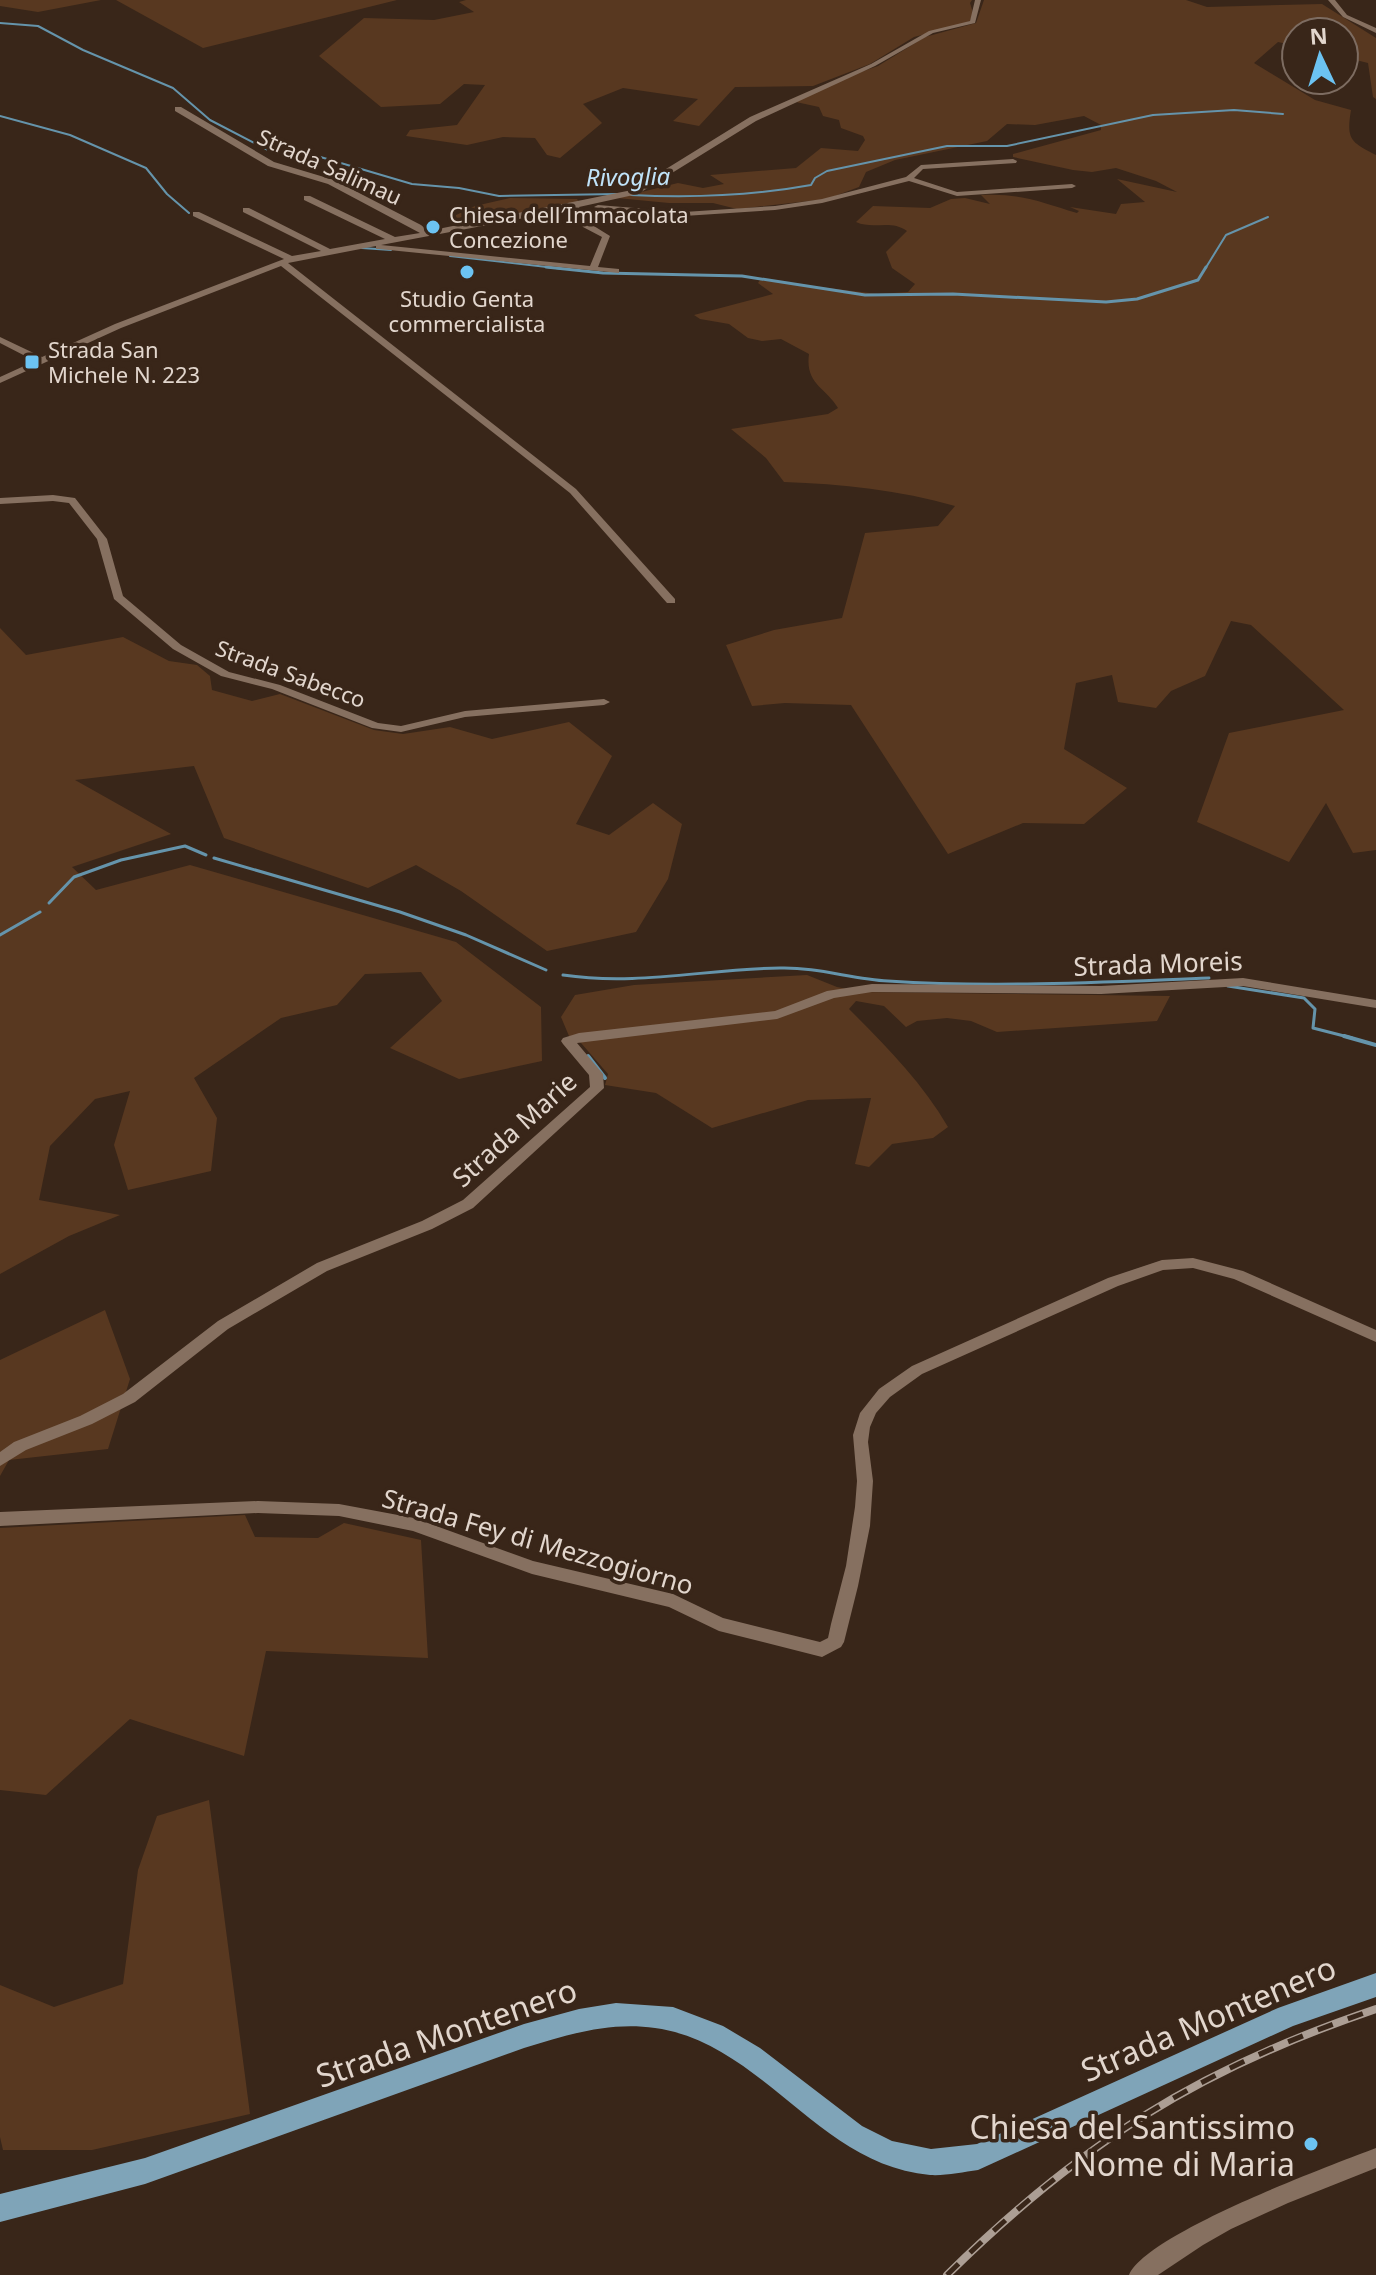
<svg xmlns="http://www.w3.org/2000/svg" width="1376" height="2275" font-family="'Noto Sans',sans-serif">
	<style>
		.green { fill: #583820 }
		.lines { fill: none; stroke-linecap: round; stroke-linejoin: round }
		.stream-far2 { stroke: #6594ab; stroke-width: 2 }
		.stream-far1 { stroke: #6594ab; stroke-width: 3 }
		.stream { stroke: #6594ab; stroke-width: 4 }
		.minor { fill: #867060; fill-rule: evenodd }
		.major { fill: #7fa4b8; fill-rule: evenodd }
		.rail-casing { stroke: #ac9e94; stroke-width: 8 }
		.rail { stroke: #392619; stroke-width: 5; stroke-dasharray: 16; stroke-linecap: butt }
		.poi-dot { fill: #6cc3f2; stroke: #392619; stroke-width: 3 }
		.labels { text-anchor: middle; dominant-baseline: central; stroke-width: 7; stroke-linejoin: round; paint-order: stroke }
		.far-street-label { font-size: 22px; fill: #e2d6cd; stroke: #392619 }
		.far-poi-label { font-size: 22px; fill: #e2d6cd; stroke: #392619; text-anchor: start }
		.far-water-label { font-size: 24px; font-style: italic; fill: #c0e3f9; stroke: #392619 }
		.street-label { font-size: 26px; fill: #e2d6cd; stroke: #392619 }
		.near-street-label { font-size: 32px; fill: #e2d6cd; stroke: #392619 }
		.near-poi-label { font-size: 32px; fill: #e2d6cd; stroke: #392619; text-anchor: end }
	</style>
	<rect width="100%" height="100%" fill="#392619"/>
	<g class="green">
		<path d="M 0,0 L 101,0 L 38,12 L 0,6 Z"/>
		<path d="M 116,0 L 397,0 L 203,48 Z"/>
		<path d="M 466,0 L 972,0 L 970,3 L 973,13 L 970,21 L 963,24 L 914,37 L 870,64 L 813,86 L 735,87 L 699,126 L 673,121 L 698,99 L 623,88 L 583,104 L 602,123 L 560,158 L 547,155 L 535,138 L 503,137 L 467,145 L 406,136 L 410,130 L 457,125 L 485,85 L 464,84 L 440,104 L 381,107 L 319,56 L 364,18 L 434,20 L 474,12 L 459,2 Z"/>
		<path d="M 984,0 L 1186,0 L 1207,7 L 1322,4 L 1376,38 L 1376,99 L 1373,97 L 1368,63 L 1344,57 L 1344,32 L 1296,32 L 1296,46 L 1278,42 L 1254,63 L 1315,100 L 1351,110 C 1346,140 1351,142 1376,155 L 1376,850 L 1353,853 L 1326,803 L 1289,862 L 1197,822 L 1229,733 L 1344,710 L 1251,625 L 1231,621 L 1205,676 L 1171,691 L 1156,708 L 1118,702 L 1112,675 L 1076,683 L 1064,749 L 1127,788 L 1084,824 L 1023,823 L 948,854 L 851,705 L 785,703 L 752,706 L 726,645 L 774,630 L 842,618 L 865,533 L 938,526 L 955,506 C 900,490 841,484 784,482 L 766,458 L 731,429 L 828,414 L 838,408 C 825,387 805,384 809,354 L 781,339 L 762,341 L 748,338 L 729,324 L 700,319 L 694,315 L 773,294 L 758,283 L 760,280 L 878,294 L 908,292 L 915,284 L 892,268 L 886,252 L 907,231 C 891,219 873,230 856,222 L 873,206 L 930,208 L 951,199 L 965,198 L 990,204 L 981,195 C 1021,193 1041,202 1077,213 L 1079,211 L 1070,207 L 1116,214 L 1121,204 L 1145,202 L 1117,179 L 1177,192 L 1156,181 L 1116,168 L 1092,172 L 1073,170 L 1013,157 L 1013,154 L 1101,130 L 1101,125 L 1084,116 L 1035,125 L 1007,124 L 987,141 L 895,160 L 866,172 L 859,187 L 827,199 L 737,209 L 713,203 L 669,203 L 617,198 L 678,183 L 703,188 L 724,184 L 710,175 L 796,168 L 821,148 L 858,151 L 865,140 L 863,136 L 841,128 L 839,120 L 823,116 L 819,107 L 796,102 L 840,79 L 878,66 L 925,37 L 976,23 Z"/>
		<path d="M 510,198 L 577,199 L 580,203 L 460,225 L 450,218 L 475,206 Z"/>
		<path d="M 0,628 L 26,655 L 123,637 L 169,661 L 197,665 L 210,676 L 212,690 L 252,701 L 280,694 L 374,730 L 403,734 L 450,727 L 492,739 L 569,722 L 612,756 L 576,824 L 609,835 L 653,803 L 682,824 L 668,879 L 636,932 L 547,951 L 461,891 L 416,865 L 368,888 L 224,838 L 194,766 L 75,780 L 171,834 L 72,867 L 96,890 L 190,865 L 456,942 L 541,1007 L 542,1061 L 459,1079 L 390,1048 L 442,1001 L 421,972 L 365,974 L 337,1005 L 281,1018 L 194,1078 L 217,1118 L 211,1171 L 128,1190 L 114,1145 L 130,1091 L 95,1099 L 50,1146 L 39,1200 L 120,1215 L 69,1236 L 0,1274 Z"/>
		<path d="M 807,975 L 837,987 L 862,992 L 1170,996 L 1157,1021 L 997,1032 L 971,1021 L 947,1018 L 917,1021 L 906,1027 L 884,1006 L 856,1001 L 849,1009 C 885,1045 922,1082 948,1127 L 933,1138 L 892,1144 L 869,1167 L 855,1164 L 871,1098 L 808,1100 L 712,1128 L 656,1093 L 605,1085 L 608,1074 L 581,1043 L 569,1036 L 561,1017 L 575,995 L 634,985 Z"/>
		<path d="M 105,1310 L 130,1379 L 108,1449 L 9,1460 L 0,1476 L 0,1360 Z"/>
		<path d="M 245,1515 L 255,1537 L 318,1538 L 344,1523 L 421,1540 L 428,1658 L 266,1651 L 244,1756 L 130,1719 L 46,1795 L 0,1790 L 0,1528 Z"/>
		<path d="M 209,1800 L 250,2114 L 92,2150 L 3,2150 L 0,2137 L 0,1985 L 54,2007 L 123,1984 L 138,1870 L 157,1816 Z"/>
	</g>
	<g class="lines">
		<g class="stream-far2">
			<path d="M 0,23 L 38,26 L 83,50 L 173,88 L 210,120 L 268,150 L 317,156 L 412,184 L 459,188 L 499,196 L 618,194"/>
			<path d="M 0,116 L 70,135 L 146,168 L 167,194 L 189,213"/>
			<path d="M 631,195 C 692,198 751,196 811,185 L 815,178 L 827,171 L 947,146 L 1007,146 L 1153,115 L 1234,110 L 1283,114"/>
			<path d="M 362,248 L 391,250"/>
			<path d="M 450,256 L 564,269"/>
			<path d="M 1205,269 L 1226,235 L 1268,217"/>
		</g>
		<g class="stream-far1">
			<path d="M 546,267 L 603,273 L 742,276 L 865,295 L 953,294 L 1106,302 L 1137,299 L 1198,280 L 1206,267"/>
			<path d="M 214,858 L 400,912 L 466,935 L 546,970"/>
			<path d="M 49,903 L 74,877 L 121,860 L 185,846 L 206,855"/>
			<path d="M 0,935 L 40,912"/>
			<path d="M 563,975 C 637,986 706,969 780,968 C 817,967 852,979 888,981 C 995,988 1102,982 1209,978"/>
			<path d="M 1228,986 L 1304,998 L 1315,1009 L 1313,1028 L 1352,1038"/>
		</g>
		<g class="stream">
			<path d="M 1344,1036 L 1376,1045"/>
			<path d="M 588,1056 L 605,1078"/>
		</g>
		<g class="minor">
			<path d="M 975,0 L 981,0 L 975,23 L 933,33 L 875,66 L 756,121 L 638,194 L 579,207 L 589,223 L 610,236 L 598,267 L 619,269 L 619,273 L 379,249 L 376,249 L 376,246 L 288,263 L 576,489 L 675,599 L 675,603 L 667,603 L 570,493 L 281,266 L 121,328 L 0,383 L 0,377 L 35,361 L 0,343 L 0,337 L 42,357 L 115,324 L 284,259 L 193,216 L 193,212 L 199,212 L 292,256 L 321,251 L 243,212 L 243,208 L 249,208 L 330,249 L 385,239 L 304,200 L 304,196 L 310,196 L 395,237 L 420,233 L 328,184 L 268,166 L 175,111 L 175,107 L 181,107 L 274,162 L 334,180 L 421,225 L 428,231 L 632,190 L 750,117 L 871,64 L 929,31 L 970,21 ZM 572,209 L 583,227 L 602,237 L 590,266 L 381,245 Z"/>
			<path d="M 1328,0 L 1335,0 L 1347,15 L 1376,28 L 1376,33 L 1343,17 Z"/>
			<path d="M 1013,159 L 1017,161 L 1016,163 L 923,169 L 914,178 L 957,192 L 1072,184 L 1076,186 L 1072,188 L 957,196 L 909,181 L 822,203 L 775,210 L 684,216 L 598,209 L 594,207 L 598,205 L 684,212 L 775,206 L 822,199 L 906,177 L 921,165 Z"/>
			<path d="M 53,495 L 75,498 L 107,539 L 123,596 L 181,645 L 229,672 L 280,685 L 378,723 L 401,726 L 465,711 L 604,699 L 610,702 L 604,705 L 465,717 L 401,732 L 372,728 L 272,689 L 221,676 L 173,649 L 114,599 L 97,539 L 69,503 L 53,501 L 0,504 L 0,498 Z"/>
			<path d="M 1243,978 L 1376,1000 L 1376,1008 L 1243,986 L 1101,994 L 872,992 L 834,998 L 777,1019 L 577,1043 L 603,1074 L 604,1088 L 473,1208 L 432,1229 L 327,1271 L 228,1329 L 135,1402 L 92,1424 L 26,1450 L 0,1466 L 0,1452 L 14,1442 L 80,1416 L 123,1394 L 218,1321 L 317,1263 L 422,1221 L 463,1200 L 590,1087 L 589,1075 L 563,1044 L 561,1041 L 563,1038 L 579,1033 L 775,1011 L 827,991 L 872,984 L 1101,986 Z"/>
			<path d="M 1193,1258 L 1243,1271 L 1376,1330 L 1376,1342 L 1234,1279 L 1193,1268 L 1163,1270 L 1118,1286 L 922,1374 L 890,1397 L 876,1413 L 870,1427 L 868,1442 L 873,1481 L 870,1526 L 858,1586 L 844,1642 L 841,1647 L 822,1657 L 719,1631 L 669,1607 L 532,1574 L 413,1531 L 339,1516 L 258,1513 L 0,1526 L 0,1512 L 258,1501 L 339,1504 L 414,1518 L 533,1561 L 673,1594 L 723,1618 L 820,1642 L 828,1638 L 831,1624 L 846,1566 L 855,1507 L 857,1481 L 853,1435 L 860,1413 L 879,1389 L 912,1366 L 1108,1278 L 1162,1260 Z"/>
			<path d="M 1376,2148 L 1376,2168 L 1288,2203 L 1231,2229 L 1203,2245 L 1158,2275 L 1129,2275 C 1147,2233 1329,2166 1376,2148 Z"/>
		</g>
		<path class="major" d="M 1376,1973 L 1376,1997 L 1293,2026 L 978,2170 C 963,2172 945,2176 930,2175 C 818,2165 763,2043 655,2028 C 610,2021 566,2035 524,2048 L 145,2184 L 0,2222 L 0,2194 L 145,2158 L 524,2024 L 579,2009 L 616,2003 L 673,2007 L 723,2026 L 760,2048 L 862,2126 L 892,2141 L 931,2149 L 977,2144 L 1278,2008 Z"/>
		<defs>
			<path id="rail" d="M 947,2275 C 1080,2144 1198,2069 1376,2009"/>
		</defs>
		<use href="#rail" class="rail-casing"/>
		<use href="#rail" class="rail"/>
	</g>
	<g class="poi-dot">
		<circle cx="433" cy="227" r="8"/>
		<circle cx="467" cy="272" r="8"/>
		<rect x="24" y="354" width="16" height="16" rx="4"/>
		<circle cx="1311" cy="2144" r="8"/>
	</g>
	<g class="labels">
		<g class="far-street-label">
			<text transform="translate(330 166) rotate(24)">Strada Salimau</text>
			<text transform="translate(291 673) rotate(20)">Strada Sabecco</text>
		</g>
		<g class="far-poi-label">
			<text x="449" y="214">Chiesa dell′Immacolata<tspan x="449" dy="25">Concezione</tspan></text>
			<text x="467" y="298" text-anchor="middle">Studio Genta<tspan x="467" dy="25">commercialista</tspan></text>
			<text x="48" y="349">Strada San<tspan x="48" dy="25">Michele N. 223</tspan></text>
		</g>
		<g class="far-water-label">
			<text transform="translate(628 176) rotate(-1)">Rivoglia</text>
		</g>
		<g class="street-label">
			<text transform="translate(1158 963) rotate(-2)">Strada Moreis</text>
			<text transform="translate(514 1129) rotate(-42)">Strada Marie</text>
			<text transform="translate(538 1541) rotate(16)">Strada Fey di Mezzogiorno</text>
		</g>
		<g class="near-street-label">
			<text transform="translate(1208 2018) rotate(-23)">Strada Montenero</text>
			<text transform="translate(446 2032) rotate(-19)">Strada Montenero</text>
		</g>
		<g class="near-poi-label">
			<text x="1295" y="2126">Chiesa del Santissimo<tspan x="1295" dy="37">Nome di Maria</tspan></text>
		</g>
	</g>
	<g transform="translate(1320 56) rotate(356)"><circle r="38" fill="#392619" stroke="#7d6c61" stroke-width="2"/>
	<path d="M0-6L14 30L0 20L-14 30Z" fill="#6cc3f2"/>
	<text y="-12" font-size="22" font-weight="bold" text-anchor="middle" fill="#e2d6cd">N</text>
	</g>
</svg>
